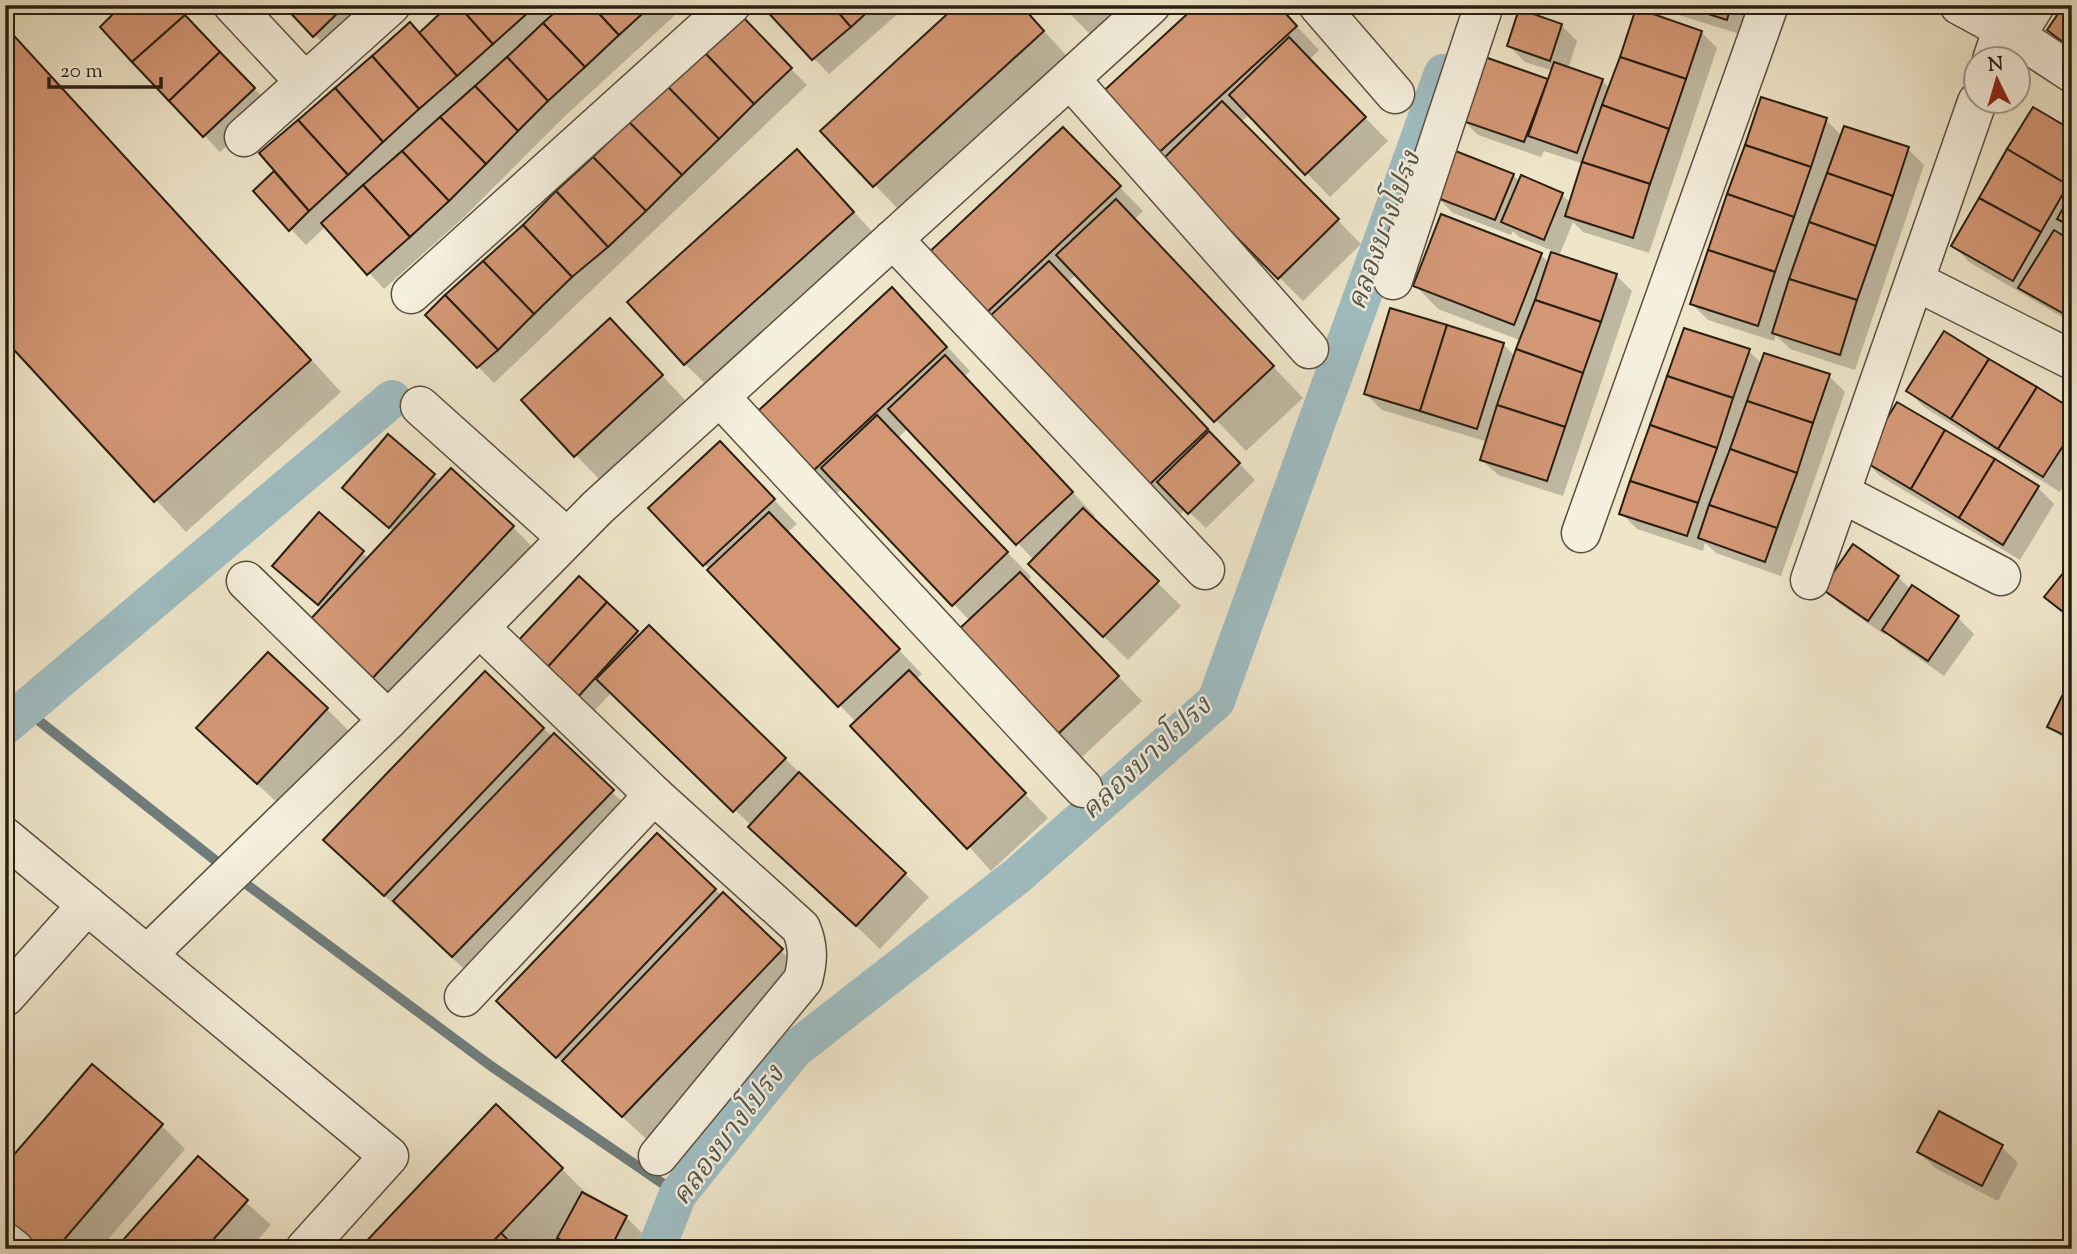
<svg xmlns="http://www.w3.org/2000/svg" width="2077" height="1254" font-family="'Sorts Mill Goudy','Noto Serif Thai',serif">
	<style>
		.shadow { fill: #0003 }
		.lines { fill: none; stroke-linecap: round; stroke-linejoin: round }
		.stream { stroke: #707d7c; stroke-width: 10 }
		.canal { stroke: #9fbdc2; stroke-width: 38 }
		.building { fill: #d39775; stroke: #291e12; stroke-width: 2 }
		.minor-casing { stroke: #5a5040; stroke-width: 41 }
		.minor { stroke: #f5efdd; stroke-width: 38 }
		.labels { text-anchor: middle; dominant-baseline: central; stroke-width: 5; stroke-linejoin: round; paint-order: stroke }
		.water-label { font-size: 28px; font-style: italic; fill: #525650; stroke: #f5efdd }
	</style>
	<rect width="100%" height="100%" fill="#efe6ca"/>
	<filter id="stains"><feTurbulence type="fractalNoise" baseFrequency=".00286" numOctaves="4"/><feColorMatrix values="0 0 0 0 .2 0 0 0 0 .09 0 0 0 0 .02 0 0 0 .5 -.17"/></filter>
	<radialGradient id="worn" r=".72"><stop offset=".6" stop-color="#630" stop-opacity="0"/><stop offset="1" stop-color="#630" stop-opacity=".3"/></radialGradient>
	<g class="shadow">
		<path d="M 174,5 L 270,105 L 220,152 L 102,27 Z"/>
		<path d="M 286,5 L 374,5 L 330,51 Z"/>
		<path d="M 452,5 L 686,5 L 565,116 L 464,217 L 384,289 L 326,226 L 306,245 L 255,191 Z"/>
		<path d="M 908,5 L 829,74 L 764,6 L 765,5 Z"/>
		<path d="M 1020,5 L 1066,55 L 898,209 L 823,131 Z"/>
		<path d="M 1061,5 L 1140,5 L 1099,43 Z"/>
		<path d="M 1277,5 L 1319,50 L 1309,60 L 1388,141 L 1330,197 L 1250,114 L 1241,122 L 1361,244 L 1303,301 L 1180,178 L 1154,156 Z"/>
		<path d="M 1647,5 L 1751,5 L 1743,35 Z"/>
		<path d="M 741,18 L 807,85 L 494,383 L 428,315 Z"/>
		<path d="M 1561,25 L 1577,41 L 1568,69 L 1602,80 L 1610,89 L 1701,32 L 1717,48 L 1649,253 L 1583,232 L 1573,222 L 1560,254 L 1519,237 L 1513,231 L 1511,235 L 1453,213 L 1437,197 L 1513,175 L 1520,182 L 1522,178 L 1562,195 L 1571,203 L 1584,164 L 1544,151 L 1541,157 L 1478,135 L 1462,119 L 1483,58 L 1549,81 L 1553,71 L 1525,62 L 1509,46 Z"/>
		<path d="M 5,26 L 341,392 L 186,532 L 5,337 Z"/>
		<path d="M 1826,120 L 1842,136 L 1908,149 L 1924,165 L 1855,370 L 1790,349 L 1776,335 L 1774,341 L 1708,320 L 1692,304 Z"/>
		<path d="M 2072,132 L 2072,231 L 2068,228 L 2063,237 L 2072,243 L 2072,323 L 1969,262 L 1954,246 Z"/>
		<path d="M 797,151 L 883,243 L 716,394 L 685,364 Z"/>
		<path d="M 1086,153 L 1143,211 L 1134,220 L 1303,398 L 1246,451 L 1076,274 L 1068,282 L 1255,480 L 1206,528 L 1186,509 L 1180,514 L 984,315 Z"/>
		<path d="M 1541,255 L 1549,263 L 1616,275 L 1632,291 L 1563,496 L 1498,475 L 1482,460 L 1488,442 L 1382,410 L 1366,394 L 1391,310 L 1504,345 L 1517,358 L 1522,341 L 1438,309 L 1415,285 Z"/>
		<path d="M 916,313 L 970,371 L 964,377 L 1095,516 L 1093,519 L 1181,606 L 1128,660 L 1030,564 L 1034,560 L 908,428 L 898,438 L 1031,577 L 1027,581 L 1142,701 L 1082,757 L 961,630 L 970,621 L 843,488 L 837,493 L 814,470 Z"/>
		<path d="M 633,344 L 685,400 L 599,479 L 523,400 Z"/>
		<path d="M 1749,351 L 1762,364 L 1829,376 L 1845,392 L 1781,576 L 1716,553 L 1705,543 L 1703,551 L 1637,529 L 1621,513 Z"/>
		<path d="M 1908,391 L 2072,412 L 2072,473 L 2060,492 L 1924,407 Z"/>
		<path d="M 1898,405 L 2038,488 L 2054,504 L 2020,560 L 1880,476 L 1864,460 Z"/>
		<path d="M 388,437 L 441,482 L 513,527 L 536,551 L 393,704 L 332,648 L 322,609 L 290,581 L 319,514 L 369,559 L 394,532 L 344,488 Z"/>
		<path d="M 743,467 L 797,524 L 787,533 L 922,674 L 915,680 L 1048,818 L 991,871 L 856,722 L 651,508 Z"/>
		<path d="M 1898,577 L 1911,590 L 1913,588 L 1958,618 L 1974,634 L 1944,676 L 1900,645 L 1887,632 L 1885,635 L 1840,604 L 1824,589 Z"/>
		<path d="M 579,579 L 641,636 L 649,628 L 929,897 L 880,949 L 612,692 L 593,712 L 518,642 Z"/>
		<path d="M 485,674 L 643,821 L 484,987 L 356,870 Z"/>
		<path d="M 2072,703 L 2072,746 L 2049,726 Z"/>
		<path d="M 327,709 L 350,732 L 281,806 L 222,752 Z"/>
		<path d="M 657,835 L 812,980 L 654,1146 L 528,1031 Z"/>
		<path d="M 1940,1114 L 2002,1147 L 2018,1163 L 1998,1201 L 1935,1168 L 1919,1152 Z"/>
		<path d="M 161,1125 L 185,1149 L 100,1249 L 28,1249 Z"/>
		<path d="M 198,1158 L 271,1225 L 249,1249 L 117,1249 Z"/>
		<path d="M 562,1169 L 593,1200 L 626,1217 L 642,1233 L 634,1249 L 571,1249 L 558,1236 L 546,1249 L 361,1249 Z"/>
	</g>
	<g class="lines">
		<g class="stream">
			<path d="M 24,709 L 225,868"/>
			<path d="M 238,878 L 491,1066 L 678,1194"/>
		</g>
		<g class="canal">
			<path d="M 5,726 L 392,399"/>
			<path d="M 656,1249 L 678,1194 L 794,1050 L 1017,876 L 1216,701 L 1443,73"/>
		</g>
	</g>
	<g class="building">
		<path d="M 122,5 L 176,5 L 185,15 L 132,62 L 100,27 Z"/>
		<path d="M 283,5 L 346,5 L 313,37 Z"/>
		<path d="M 449,5 L 458,5 L 493,44 L 457,76 L 419,33 Z"/>
		<path d="M 458,5 L 529,5 L 532,9 L 493,44 Z"/>
		<path d="M 563,5 L 591,5 L 619,35 L 585,67 L 543,23 Z"/>
		<path d="M 591,5 L 652,5 L 619,35 Z"/>
		<path d="M 832,5 L 851,27 L 812,60 L 762,6 Z"/>
		<path d="M 832,5 L 875,5 L 851,27 Z"/>
		<path d="M 957,5 L 1021,5 L 1044,31 L 873,187 L 820,131 Z"/>
		<path d="M 1197,5 L 1278,5 L 1297,26 L 1153,158 L 1097,97 Z"/>
		<path d="M 1680,5 L 1731,5 L 1727,20 Z"/>
		<path d="M 2064,5 L 2072,5 L 2072,49 L 2047,30 Z"/>
		<path d="M 1636,8 L 1702,31 L 1686,79 L 1620,57 Z"/>
		<path d="M 1519,9 L 1562,24 L 1550,61 L 1507,46 Z"/>
		<path d="M 185,15 L 220,52 L 169,101 L 132,62 Z"/>
		<path d="M 742,16 L 792,68 L 754,104 L 704,52 Z"/>
		<path d="M 410,22 L 457,76 L 419,109 L 372,56 Z"/>
		<path d="M 543,23 L 585,67 L 548,101 L 507,57 Z"/>
		<path d="M 5,26 L 311,360 L 154,502 L 5,340 Z"/>
		<path d="M 1289,37 L 1366,117 L 1305,175 L 1229,95 Z"/>
		<path d="M 220,52 L 255,88 L 203,137 L 169,101 Z"/>
		<path d="M 704,52 L 754,104 L 719,139 L 667,86 Z"/>
		<path d="M 372,56 L 419,109 L 383,142 L 335,88 Z"/>
		<path d="M 1482,56 L 1548,79 L 1524,142 L 1460,120 Z"/>
		<path d="M 507,57 L 548,101 L 518,131 L 475,86 Z"/>
		<path d="M 1620,57 L 1686,79 L 1669,129 L 1602,105 Z"/>
		<path d="M 1554,62 L 1603,79 L 1577,153 L 1528,136 Z"/>
		<path d="M 475,86 L 518,131 L 486,164 L 440,117 Z"/>
		<path d="M 667,86 L 719,139 L 682,175 L 629,122 Z"/>
		<path d="M 335,88 L 383,142 L 348,175 L 298,120 Z"/>
		<path d="M 1761,97 L 1827,118 L 1811,167 L 1745,145 Z"/>
		<path d="M 1222,101 L 1339,219 L 1278,279 L 1161,161 Z"/>
		<path d="M 1602,105 L 1669,129 L 1650,184 L 1582,162 Z"/>
		<path d="M 2033,107 L 2072,130 L 2072,178 L 2068,185 L 2007,149 Z"/>
		<path d="M 440,117 L 486,164 L 449,201 L 402,151 Z"/>
		<path d="M 298,120 L 348,175 L 309,211 L 259,153 Z"/>
		<path d="M 629,122 L 682,175 L 646,211 L 593,157 Z"/>
		<path d="M 1844,126 L 1909,147 L 1893,196 L 1827,173 Z"/>
		<path d="M 1063,127 L 1121,186 L 983,316 L 925,256 Z"/>
		<path d="M 1745,145 L 1811,167 L 1794,217 L 1727,194 Z"/>
		<path d="M 797,149 L 854,212 L 684,365 L 627,302 Z"/>
		<path d="M 2007,149 L 2068,185 L 2041,232 L 1979,198 Z"/>
		<path d="M 1453,150 L 1514,174 L 1495,220 L 1435,197 Z"/>
		<path d="M 402,151 L 449,201 L 410,237 L 363,185 Z"/>
		<path d="M 593,157 L 646,211 L 608,247 L 556,191 Z"/>
		<path d="M 1582,162 L 1650,184 L 1633,238 L 1565,216 Z"/>
		<path d="M 274,171 L 309,211 L 289,231 L 253,191 Z"/>
		<path d="M 1827,173 L 1893,196 L 1876,246 L 1809,222 Z"/>
		<path d="M 1521,175 L 1563,193 L 1544,240 L 1501,222 Z"/>
		<path d="M 363,185 L 410,237 L 367,275 L 321,223 Z"/>
		<path d="M 556,191 L 608,247 L 572,277 L 523,225 Z"/>
		<path d="M 2072,192 L 2072,227 L 2057,219 Z"/>
		<path d="M 1727,194 L 1794,217 L 1775,272 L 1708,250 Z"/>
		<path d="M 1979,198 L 2041,232 L 2013,281 L 1951,246 Z"/>
		<path d="M 1116,199 L 1274,366 L 1214,422 L 1056,255 Z"/>
		<path d="M 1441,214 L 1542,253 L 1514,325 L 1413,286 Z"/>
		<path d="M 1809,222 L 1876,246 L 1857,300 L 1789,279 Z"/>
		<path d="M 523,225 L 572,277 L 534,314 L 483,261 Z"/>
		<path d="M 2054,230 L 2072,241 L 2072,305 L 2066,315 L 2018,288 Z"/>
		<path d="M 1708,250 L 1775,272 L 1758,326 L 1690,304 Z"/>
		<path d="M 1551,252 L 1617,274 L 1601,322 L 1535,300 Z"/>
		<path d="M 483,261 L 534,314 L 498,350 L 445,295 Z"/>
		<path d="M 1049,261 L 1208,429 L 1149,485 L 989,317 Z"/>
		<path d="M 1789,279 L 1857,300 L 1840,355 L 1772,333 Z"/>
		<path d="M 892,287 L 947,347 L 813,471 L 758,411 Z"/>
		<path d="M 445,295 L 498,350 L 477,368 L 425,315 Z"/>
		<path d="M 1535,300 L 1601,322 L 1583,373 L 1516,349 Z"/>
		<path d="M 1390,308 L 1447,325 L 1420,411 L 1364,394 Z"/>
		<path d="M 610,318 L 663,375 L 574,457 L 521,400 Z"/>
		<path d="M 1447,325 L 1504,343 L 1477,429 L 1420,411 Z"/>
		<path d="M 1684,328 L 1750,349 L 1733,398 L 1667,376 Z"/>
		<path d="M 1944,331 L 1989,359 L 1951,419 L 1906,391 Z"/>
		<path d="M 1516,349 L 1583,373 L 1565,427 L 1497,405 Z"/>
		<path d="M 1764,353 L 1830,374 L 1813,423 L 1747,401 Z"/>
		<path d="M 945,355 L 1073,492 L 1016,545 L 888,409 Z"/>
		<path d="M 1989,359 L 2037,387 L 1998,449 L 1951,419 Z"/>
		<path d="M 1667,376 L 1733,398 L 1717,448 L 1650,425 Z"/>
		<path d="M 2037,387 L 2072,409 L 2072,432 L 2043,477 L 1998,449 Z"/>
		<path d="M 1747,401 L 1813,423 L 1797,473 L 1730,449 Z"/>
		<path d="M 1897,402 L 1945,430 L 1911,489 L 1862,460 Z"/>
		<path d="M 1497,405 L 1565,427 L 1547,481 L 1480,460 Z"/>
		<path d="M 877,415 L 1008,552 L 952,606 L 821,468 Z"/>
		<path d="M 1650,425 L 1717,448 L 1698,503 L 1630,481 Z"/>
		<path d="M 1945,430 L 1995,459 L 1959,518 L 1911,489 Z"/>
		<path d="M 1209,431 L 1240,463 L 1188,514 L 1157,482 Z"/>
		<path d="M 388,434 L 435,474 L 389,528 L 342,488 Z"/>
		<path d="M 720,441 L 775,499 L 703,566 L 648,508 Z"/>
		<path d="M 1730,449 L 1797,473 L 1777,528 L 1709,505 Z"/>
		<path d="M 1995,459 L 2039,486 L 2003,545 L 1959,518 Z"/>
		<path d="M 451,468 L 514,526 L 369,682 L 306,624 Z"/>
		<path d="M 1630,481 L 1698,503 L 1687,536 L 1619,514 Z"/>
		<path d="M 1709,505 L 1777,528 L 1765,562 L 1698,538 Z"/>
		<path d="M 1083,508 L 1159,581 L 1103,637 L 1028,564 Z"/>
		<path d="M 319,512 L 364,551 L 318,605 L 272,566 Z"/>
		<path d="M 769,512 L 900,649 L 838,707 L 707,570 Z"/>
		<path d="M 1853,544 L 1899,576 L 1868,621 L 1822,589 Z"/>
		<path d="M 2072,562 L 2072,619 L 2044,597 Z"/>
		<path d="M 1020,572 L 1119,676 L 1057,735 L 958,630 Z"/>
		<path d="M 579,576 L 607,602 L 545,670 L 516,643 Z"/>
		<path d="M 1912,585 L 1959,616 L 1928,661 L 1882,630 Z"/>
		<path d="M 607,602 L 638,631 L 577,698 L 545,670 Z"/>
		<path d="M 649,625 L 786,758 L 733,812 L 596,679 Z"/>
		<path d="M 268,652 L 328,708 L 257,784 L 196,728 Z"/>
		<path d="M 909,670 L 1026,793 L 967,849 L 850,726 Z"/>
		<path d="M 485,671 L 544,728 L 384,896 L 323,840 Z"/>
		<path d="M 2062,696 L 2072,701 L 2072,739 L 2047,727 Z"/>
		<path d="M 554,733 L 614,790 L 452,957 L 393,901 Z"/>
		<path d="M 799,772 L 906,873 L 856,926 L 748,827 Z"/>
		<path d="M 657,833 L 716,889 L 556,1058 L 496,1001 Z"/>
		<path d="M 723,892 L 783,949 L 622,1117 L 562,1061 Z"/>
		<path d="M 92,1064 L 163,1124 L 56,1249 L 30,1249 L 5,1228 L 5,1165 Z"/>
		<path d="M 496,1104 L 563,1168 L 486,1249 L 359,1249 Z"/>
		<path d="M 1939,1111 L 2003,1145 L 1982,1186 L 1917,1152 Z"/>
		<path d="M 198,1156 L 248,1200 L 205,1249 L 115,1249 Z"/>
		<path d="M 582,1192 L 627,1216 L 610,1249 L 578,1249 L 557,1238 Z"/>
		<path d="M 501,1233 L 517,1249 L 486,1249 Z"/>
	</g>
	<g class="lines">
		<defs>
			<g id="minor">
				<path d="M 233,5 L 305,82"/>
				<path d="M 1318,5 L 1395,94"/>
				<path d="M 1959,5 L 2016,36 L 2072,73"/>
				<path d="M 2016,36 L 2035,5"/>
				<path d="M 1992,60 L 2002,30"/>
				<path d="M 1070,79 L 1309,349"/>
				<path d="M 244,137 L 391,5"/>
				<path d="M 893,239 L 1205,570"/>
				<path d="M 1393,280 L 1484,5"/>
				<path d="M 1915,281 L 2072,360"/>
				<path d="M 411,294 L 731,5"/>
				<path d="M 720,397 L 1083,788"/>
				<path d="M 420,406 L 567,538"/>
				<path d="M 1841,493 L 2001,576"/>
				<path d="M 1581,533 L 1769,5"/>
				<path d="M 1810,580 L 1977,102"/>
				<path d="M 246,581 L 388,720"/>
				<path d="M 480,628 L 654,795 L 801,928 C 809,947 808,961 803,980 L 658,1156"/>
				<path d="M 5,837 L 389,1156 L 305,1249"/>
				<path d="M 147,955 L 388,720 L 598,507 L 1151,5"/>
				<path d="M 5,997 L 87,905"/>
				<path d="M 464,997 L 654,795"/>
				<path d="M 5,1242 L 14,1249"/>
			</g>
		</defs>
		<use href="#minor" class="minor-casing"/>
		<use href="#minor" class="minor"/>
	</g>
	<g class="labels">
		<g class="water-label">
			<text transform="translate(1385 231) rotate(-70)">คลองบางโปรง</text>
			<text transform="translate(1147 759) rotate(-43)">คลองบางโปรง</text>
			<text transform="translate(729 1136) rotate(-53)">คลองบางโปรง</text>
		</g>
	</g>
	<rect width="2077" height="1254" fill="none" stroke="#efe6ca" stroke-width="28"/>
	<rect x="7" y="7" width="2063" height="1240" fill="none" stroke="#291e12" stroke-width="3.5"/>
	<rect x="14" y="14" width="2049" height="1226" fill="none" stroke="#291e12" stroke-width="2"/>
	<g transform="translate(1997 80) rotate(355)"><circle r="33" fill="#f5efdd" stroke="#a39b8c" stroke-width="2"/>
	<path d="M0-5L12 26L0 18L-12 26Z" fill="#8f2418"/>
	<text y="-10" font-size="19" font-weight="bold" text-anchor="middle" fill="#291e12">N</text>
	</g>
	<path d="M49 77v10h112v-10" fill="none" stroke="#291e12" stroke-width="3.5"/>
	<text x="60" y="77" font-size="21" fill="#291e12" stroke="#f5efdd" stroke-width="5" paint-order="stroke">20 m</text>
	<rect width="100%" height="100%" filter="url(#stains)"/>
	<rect width="100%" height="100%" fill="url(#worn)"/>
</svg>
